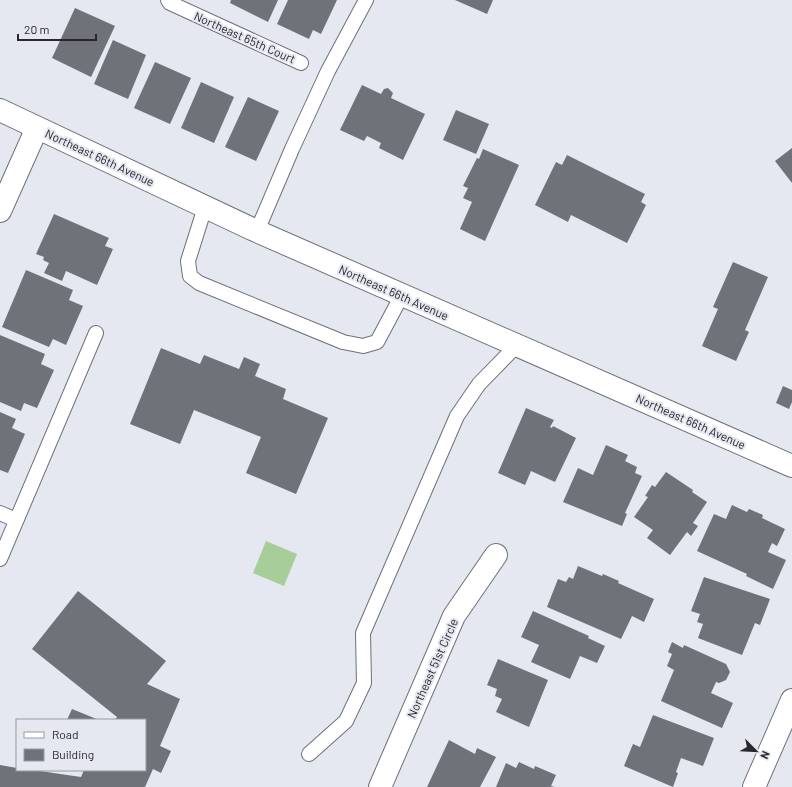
<svg xmlns="http://www.w3.org/2000/svg" width="792" height="787" font-family="Barlow,sans-serif">
	<style>
		.green { fill: #a7ce99 }
		.building { fill: #70727a }
		.lines { fill: none; stroke-linecap: round; stroke-linejoin: round }
		.service-casing { stroke: #6e7079; stroke-width: 16 }
		.minor-casing { stroke: #6e7079; stroke-width: 24 }
		.tertiary-casing { stroke: #6e7079; stroke-width: 24 }
		.service { stroke: #fff; stroke-width: 14 }
		.minor { stroke: #fff; stroke-width: 22 }
		.tertiary { stroke: #fff; stroke-width: 22 }
		.labels { text-anchor: middle; dominant-baseline: central; stroke-width: 4; stroke-linejoin: round; paint-order: stroke }
		.street-label { font-size: 12px; fill: #28282c; stroke: #e5e7f1 }
	</style>
	<rect width="100%" height="100%" fill="#e5e7f1"/>
	<path class="green" d="M 266,541 L 297,554 L 284,586 L 253,573 Z"/>
	<g class="building">
		<path d="M 231,0 L 278,0 L 268,22 L 230,3 Z"/>
		<path d="M 288,0 L 337,0 L 321,34 L 313,30 L 309,39 L 277,24 Z"/>
		<path d="M 455,0 L 493,0 L 487,14 Z"/>
		<path d="M 75,8 L 115,26 L 91,77 L 52,58 Z"/>
		<path d="M 113,40 L 146,55 L 128,99 L 94,84 Z"/>
		<path d="M 155,62 L 191,78 L 170,124 L 134,108 Z"/>
		<path d="M 201,82 L 234,97 L 214,143 L 181,128 Z"/>
		<path d="M 362,85 L 381,94 L 384,89 L 388,88 L 393,93 L 391,98 L 425,114 L 403,160 L 379,148 L 381,143 L 367,136 L 364,141 L 340,130 Z"/>
		<path d="M 248,97 L 279,111 L 256,161 L 225,147 Z"/>
		<path d="M 456,110 L 489,124 L 476,154 L 443,140 Z"/>
		<path d="M 792,148 L 792,183 L 775,161 Z"/>
		<path d="M 483,149 L 519,165 L 485,241 L 460,229 L 472,202 L 463,198 L 468,188 L 463,186 L 477,158 L 479,159 Z"/>
		<path d="M 567,155 L 645,194 L 641,202 L 646,205 L 627,243 L 571,215 L 568,222 L 535,205 L 556,162 L 562,165 Z"/>
		<path d="M 54,214 L 109,238 L 105,246 L 113,249 L 97,285 L 66,271 L 62,281 L 44,273 L 49,263 L 43,260 L 44,257 L 36,254 Z"/>
		<path d="M 733,262 L 768,277 L 745,330 L 749,332 L 736,361 L 702,346 L 718,309 L 713,307 Z"/>
		<path d="M 26,270 L 73,290 L 69,300 L 83,306 L 66,345 L 53,339 L 49,347 L 2,327 Z"/>
		<path d="M 0,335 L 45,354 L 41,364 L 54,370 L 37,408 L 24,403 L 21,411 L 0,402 Z"/>
		<path d="M 161,348 L 200,364 L 204,355 L 239,369 L 244,357 L 260,364 L 255,376 L 286,389 L 283,399 L 328,418 L 296,494 L 246,473 L 261,437 L 194,410 L 180,444 L 130,424 Z"/>
		<path d="M 783,386 L 792,390 L 792,402 L 789,409 L 776,403 Z"/>
		<path d="M 526,408 L 554,420 L 550,427 L 552,428 L 553,426 L 576,438 L 555,482 L 531,471 L 525,485 L 498,473 Z"/>
		<path d="M 0,412 L 16,419 L 12,428 L 25,434 L 8,473 L 0,470 Z"/>
		<path d="M 606,445 L 628,455 L 625,461 L 637,467 L 635,473 L 642,476 L 625,513 L 627,514 L 622,526 L 563,502 L 578,468 L 593,475 Z"/>
		<path d="M 666,472 L 693,490 L 692,492 L 707,502 L 693,523 L 698,526 L 691,536 L 687,532 L 670,555 L 647,538 L 653,530 L 634,517 L 648,497 L 645,496 L 652,485 L 655,487 Z"/>
		<path d="M 732,505 L 747,512 L 749,509 L 763,515 L 762,518 L 785,529 L 777,546 L 772,543 L 768,552 L 786,560 L 773,589 L 746,576 L 747,574 L 697,551 L 714,514 L 726,519 Z"/>
		<path d="M 578,566 L 602,576 L 603,574 L 619,581 L 618,583 L 654,599 L 644,622 L 632,616 L 621,639 L 547,607 L 558,579 L 566,582 L 569,577 L 573,579 Z"/>
		<path d="M 704,577 L 770,599 L 760,625 L 755,623 L 742,655 L 698,638 L 703,624 L 697,622 L 700,614 L 691,611 Z"/>
		<path d="M 78,591 L 166,661 L 147,684 L 180,699 L 160,746 L 171,751 L 161,773 L 153,769 L 145,787 L 0,787 L 0,765 L 17,768 L 17,770 L 33,770 L 81,777 L 84,770 L 145,770 L 145,720 L 115,720 L 117,717 L 32,649 Z"/>
		<path d="M 533,611 L 589,636 L 588,638 L 605,646 L 597,663 L 580,656 L 570,679 L 531,662 L 539,645 L 521,637 Z"/>
		<path d="M 672,642 L 683,648 L 684,645 L 726,664 L 730,672 L 726,680 L 719,683 L 716,682 L 711,693 L 733,703 L 722,728 L 661,701 L 674,670 L 667,666 L 672,654 L 668,652 Z"/>
		<path d="M 498,659 L 548,680 L 529,727 L 496,712 L 502,699 L 495,696 L 497,689 L 487,685 Z"/>
		<path d="M 72,709 L 99,720 L 67,720 Z"/>
		<path d="M 653,715 L 714,738 L 703,766 L 681,758 L 676,772 L 678,773 L 673,787 L 624,766 L 633,744 L 640,747 Z"/>
		<path d="M 449,740 L 475,754 L 477,748 L 496,757 L 480,787 L 427,787 Z"/>
		<path d="M 519,762 L 534,769 L 535,766 L 556,775 L 551,786 L 555,787 L 496,787 L 506,763 L 516,768 Z"/>
	</g>
	<g class="lines">
		<defs>
			<g id="service">
				<path d="M 168,0 L 170,3 L 301,63"/>
				<path d="M 205,207 L 188,261 L 190,276 L 199,283 L 343,342 L 363,346 L 377,342 L 402,295"/>
				<path d="M 257,231 L 292,149 L 328,71 L 366,0"/>
				<path d="M 0,513 L 16,520"/>
				<path d="M 0,559 L 96,333"/>
				<path d="M 309,754 L 346,721 L 364,683 L 363,633 L 457,416 L 479,384 L 517,345"/>
			</g>
			<g id="minor">
				<path d="M 380,787 L 454,616 L 496,555"/>
				<path d="M 754,787 L 792,700"/>
			</g>
			<g id="tertiary">
				<path d="M 0,110 L 252,229 L 792,466"/>
				<path d="M 0,211 L 37,128"/>
			</g>
		</defs>
		<use href="#service" class="service-casing"/>
		<use href="#minor" class="minor-casing"/>
		<use href="#tertiary" class="tertiary-casing"/>
		<use href="#service" class="service"/>
		<use href="#minor" class="minor"/>
		<use href="#tertiary" class="tertiary"/>
	</g>
	<g class="labels">
		<g class="street-label">
			<text transform="translate(245 37) rotate(24)">Northeast 65th Court</text>
			<text transform="translate(100 157) rotate(25)">Northeast 66th Avenue</text>
			<text transform="translate(394 292) rotate(24)">Northeast 66th Avenue</text>
			<text transform="translate(691 421) rotate(24)">Northeast 66th Avenue</text>
			<text transform="translate(432 668) rotate(-66)">Northeast 51st Circle</text>
		</g>
	</g>
	<rect x="16" y="719" width="130" height="52" fill="#e5e7f1" stroke="#999ba2"/>
	<rect x="24" y="732" width="20" height="6" fill="#ffffff" stroke="#999ba2"/>
	<text x="52" y="739" font-size="12" fill="#28282c">Road</text>
	<rect x="24" y="749" width="20" height="12" fill="#70727a" stroke="#999ba2"/>
	<text x="52" y="759" font-size="12" fill="#28282c">Building</text>
	<g transform="translate(756 751) rotate(114)" stroke="#e5e7f1" stroke-width="3" paint-order="stroke">
	<path d="M0-3L7 15L0 10L-7 15Z" fill="#28282c"/>
	<text y="-6" font-size="11" font-weight="bold" text-anchor="middle" fill="#28282c">N</text>
	</g>
	<path d="M18 34v6h78v-6" fill="none" stroke="#28282c" stroke-width="2"/>
	<text x="24" y="34" font-size="12" fill="#28282c" stroke="#e5e7f1" stroke-width="3" paint-order="stroke">20 m</text>
</svg>
